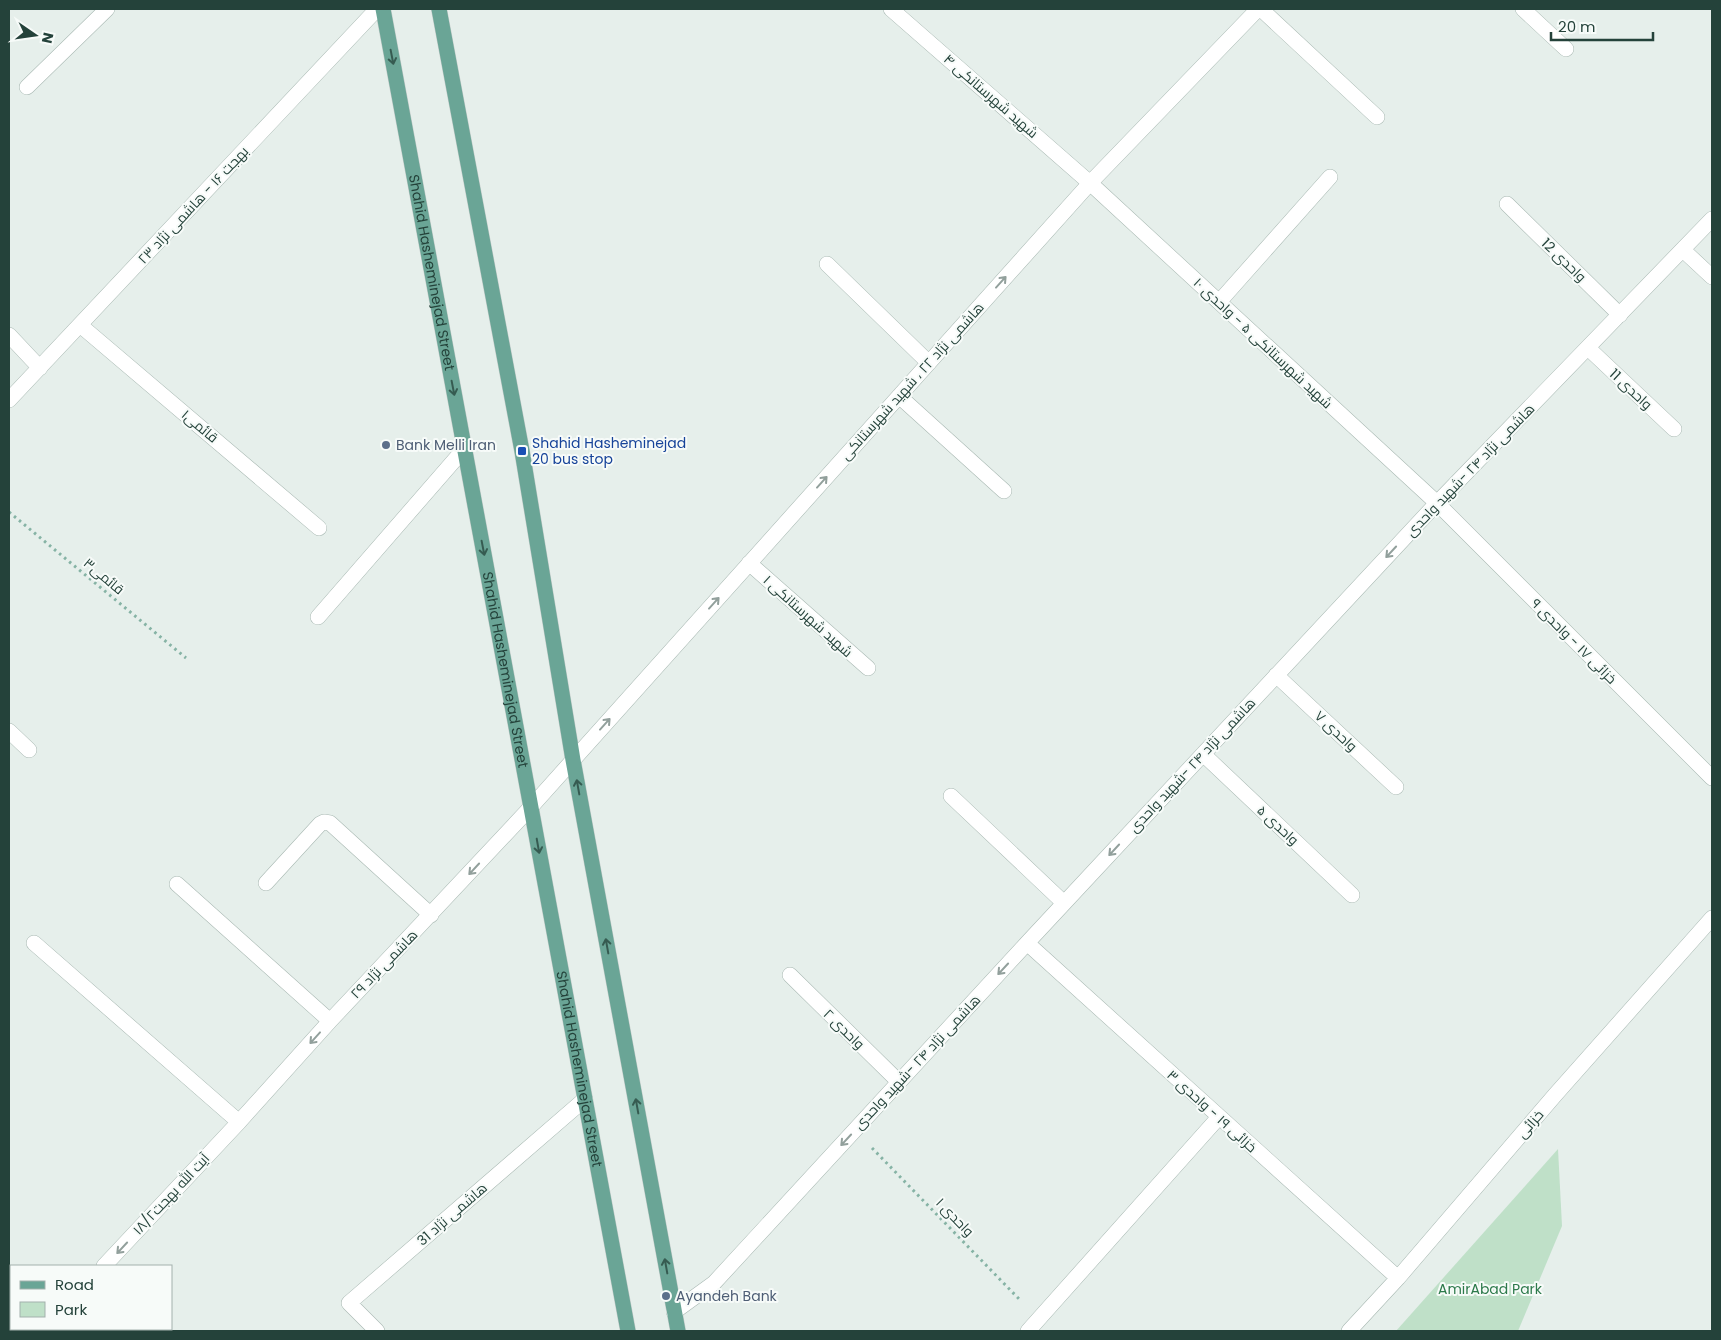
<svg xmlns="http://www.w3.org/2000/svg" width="1721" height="1340" viewBox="0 0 1721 1340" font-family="Poppins,Cairo,sans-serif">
	<rect width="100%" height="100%" fill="#e6efeb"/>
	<path fill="#bfe0c8" d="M 1558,1149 L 1562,1226 L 1518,1331 L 1396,1331 Z"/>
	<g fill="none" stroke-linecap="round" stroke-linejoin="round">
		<defs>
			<path id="minor" d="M 891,9 L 1090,183 L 1437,503 L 1712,778
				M 1261,9 L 1377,117
				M 1523,9 L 1566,49
				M 27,87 L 107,9
				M 1507,204 L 1620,315
				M 1683,250 L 1712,277
				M 827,264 L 929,363
				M 1219,302 L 1330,177
				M 80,325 L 319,528
				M 9,335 L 40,368
				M 1588,348 L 1674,429
				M 899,396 L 1004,491
				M 9,400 L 377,9
				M 749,563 L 868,668
				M 318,617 L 465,448
				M 1276,675 L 1396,787
				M 9,731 L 29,750
				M 1203,754 L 1352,895
				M 951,796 L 1064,903
				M 266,883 L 320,824 L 324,822 L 330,823 L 431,915
				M 177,884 L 330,1021
				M 34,943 L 239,1122
				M 1027,943 L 1398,1278
				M 790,975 L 899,1082
				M 104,1266 L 239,1122 L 330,1021 L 531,807 L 1090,183 L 1258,9
				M 674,1312 L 714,1283 L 1027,943 L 1437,503 L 1712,219
				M 44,1331 L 46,1329
				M 377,1331 L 349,1303 L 585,1099
				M 1028,1331 L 1219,1117
				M 1349,1331 L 1398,1278 L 1555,1095 L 1712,918"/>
			<g id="major">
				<path id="s1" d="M 383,9 L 628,1331"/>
				<path d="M 439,9 L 522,451 L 573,760 L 678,1331"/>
			</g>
		</defs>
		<use href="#minor" stroke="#a8b8b2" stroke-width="16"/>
		<use href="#major" stroke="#c2cac8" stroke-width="16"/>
		<path stroke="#86b3a5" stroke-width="3" stroke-dasharray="2.5 4" stroke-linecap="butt" d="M 9,512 L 186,658
			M 872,1148 L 1021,1301"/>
		<use href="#minor" stroke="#fff" stroke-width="15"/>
		<use href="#major" stroke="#6aa596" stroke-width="15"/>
	</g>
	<defs><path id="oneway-shaft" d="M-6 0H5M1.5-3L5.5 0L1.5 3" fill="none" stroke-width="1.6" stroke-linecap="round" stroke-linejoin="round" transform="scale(1.25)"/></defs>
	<g stroke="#365b51">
		<use href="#oneway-shaft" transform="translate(392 57) rotate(79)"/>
		<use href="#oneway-shaft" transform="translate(453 388) rotate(79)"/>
		<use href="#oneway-shaft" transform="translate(483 548) rotate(79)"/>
		<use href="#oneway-shaft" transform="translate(578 787) rotate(-100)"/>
		<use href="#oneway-shaft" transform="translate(538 846) rotate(80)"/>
		<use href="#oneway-shaft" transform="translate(607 946) rotate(-100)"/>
		<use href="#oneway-shaft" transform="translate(637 1106) rotate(-100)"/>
		<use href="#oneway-shaft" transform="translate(666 1266) rotate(-100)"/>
	</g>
	<g stroke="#92a09c">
		<use href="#oneway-shaft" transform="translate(1001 282) rotate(-48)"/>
		<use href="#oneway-shaft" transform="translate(822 482) rotate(-48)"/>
		<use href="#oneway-shaft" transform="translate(1391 552) rotate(133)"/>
		<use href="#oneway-shaft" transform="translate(714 603) rotate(-48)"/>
		<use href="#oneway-shaft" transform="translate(605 724) rotate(-48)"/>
		<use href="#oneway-shaft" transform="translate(1114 850) rotate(133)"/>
		<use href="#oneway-shaft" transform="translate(474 869) rotate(133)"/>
		<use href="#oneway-shaft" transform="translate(1003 969) rotate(133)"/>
		<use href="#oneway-shaft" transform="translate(315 1038) rotate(132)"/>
		<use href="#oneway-shaft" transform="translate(846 1140) rotate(133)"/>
		<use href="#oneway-shaft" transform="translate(122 1248) rotate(133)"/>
	</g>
	<g fill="#5c6f8a" stroke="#f7fbf9" stroke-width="2">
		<circle cx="386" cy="445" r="5"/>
		<circle cx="666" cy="1296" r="5"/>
	</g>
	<rect fill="#1a4fb4" stroke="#f7fbf9" stroke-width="2" x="517" y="446" width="10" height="10" rx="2.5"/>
	<g text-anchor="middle" stroke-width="4" stroke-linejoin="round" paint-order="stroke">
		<g font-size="14" fill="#24423a" stroke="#f7fbf9">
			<text transform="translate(991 96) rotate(41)" y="5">شهید شهرستانکی ۴</text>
			<text transform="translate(193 205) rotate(-47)" y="5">بهجت ۱۶ - هاشمی نژاد ۲۳</text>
			<text transform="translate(1564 260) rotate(44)" y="5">واحدی 12</text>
			<text dy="5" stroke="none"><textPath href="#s1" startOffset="268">Shahid Hasheminejad Street</textPath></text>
			<text transform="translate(1263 343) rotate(43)" y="5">شهید شهرستانکی ۵ - واحدی ۱۰</text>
			<text transform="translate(912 381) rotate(-48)" y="5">هاشمی نژاد ۲۲ ، شهید شهرستانکی</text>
			<text transform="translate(1631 389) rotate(43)" y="5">واحدی 11</text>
			<text transform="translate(200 426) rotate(40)" y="5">قائمی۱</text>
			<text transform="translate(1470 470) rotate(-46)" y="5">هاشمی نژاد ۲۴ -شهید واحدی</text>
			<text transform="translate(104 576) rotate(40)" y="5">قائمی۳</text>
			<text transform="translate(808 616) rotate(42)" y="5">شهید شهرستانکی ۱</text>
			<text transform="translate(1574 641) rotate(45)" y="5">خزائی ۱۷ - واحدی ۹</text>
			<text dy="5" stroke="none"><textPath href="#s1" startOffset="672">Shahid Hasheminejad Street</textPath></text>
			<text transform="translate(1336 731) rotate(43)" y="5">واحدی ۷</text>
			<text transform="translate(1192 765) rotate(-47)" y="5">هاشمی نژاد ۲۴ -شهید واحدی</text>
			<text transform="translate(1278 825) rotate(43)" y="5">واحدی ۵</text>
			<text transform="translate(384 964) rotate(-46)" y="5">هاشمی نژاد ۲۹</text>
			<text transform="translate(844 1029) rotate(44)" y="5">واحدی ۲</text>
			<text transform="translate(917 1062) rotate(-47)" y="5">هاشمی نژاد ۲۴ -شهید واحدی</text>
			<text dy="5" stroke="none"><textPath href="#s1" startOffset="1078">Shahid Hasheminejad Street</textPath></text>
			<text transform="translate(1212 1111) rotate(42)" y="5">خزائی ۱۹ - واحدی ۳</text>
			<text transform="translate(1530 1124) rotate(-49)" y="5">خزائی</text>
			<text transform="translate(171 1194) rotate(-47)" y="5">آیت الله بهجت۱۸/۲</text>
			<text transform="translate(452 1214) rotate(-41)" y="5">هاشمی نژاد 31</text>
			<text transform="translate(955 1217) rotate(46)" y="5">واحدی ۱</text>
		</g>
		<g font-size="14" fill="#164399" stroke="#f7fbf9" text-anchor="start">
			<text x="532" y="448">Shahid Hasheminejad<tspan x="532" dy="16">20 bus stop</tspan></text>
		</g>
		<g font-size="14" fill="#4e5e75" stroke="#f7fbf9" text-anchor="start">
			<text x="396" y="450">Bank Melli Iran</text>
			<text x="676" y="1301">Ayandeh Bank</text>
		</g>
		<g font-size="14" fill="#2d7a4b" stroke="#f7fbf9">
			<text x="1490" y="1294">AmirAbad Park</text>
		</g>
	</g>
	<rect width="1721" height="1340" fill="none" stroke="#24423a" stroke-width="20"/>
	<rect x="10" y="1265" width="162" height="65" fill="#f7fbf9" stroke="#a3b1ad"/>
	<rect x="20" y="1281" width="25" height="8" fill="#6aa596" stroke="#a3b1ad"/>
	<text x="55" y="1290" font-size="15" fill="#24423a">Road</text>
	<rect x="20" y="1302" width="25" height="15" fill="#bfe0c8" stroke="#a3b1ad"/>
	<text x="55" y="1315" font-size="15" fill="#24423a">Park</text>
	<g transform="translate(35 35) rotate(103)" stroke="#f7fbf9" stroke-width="4" paint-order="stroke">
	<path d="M0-4L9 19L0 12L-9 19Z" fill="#24423a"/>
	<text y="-8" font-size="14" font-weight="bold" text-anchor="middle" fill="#24423a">N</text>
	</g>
	<path d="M1551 32v8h102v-8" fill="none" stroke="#24423a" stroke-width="2.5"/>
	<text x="1558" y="32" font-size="15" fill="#24423a" stroke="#f7fbf9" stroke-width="4" paint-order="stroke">20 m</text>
</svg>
